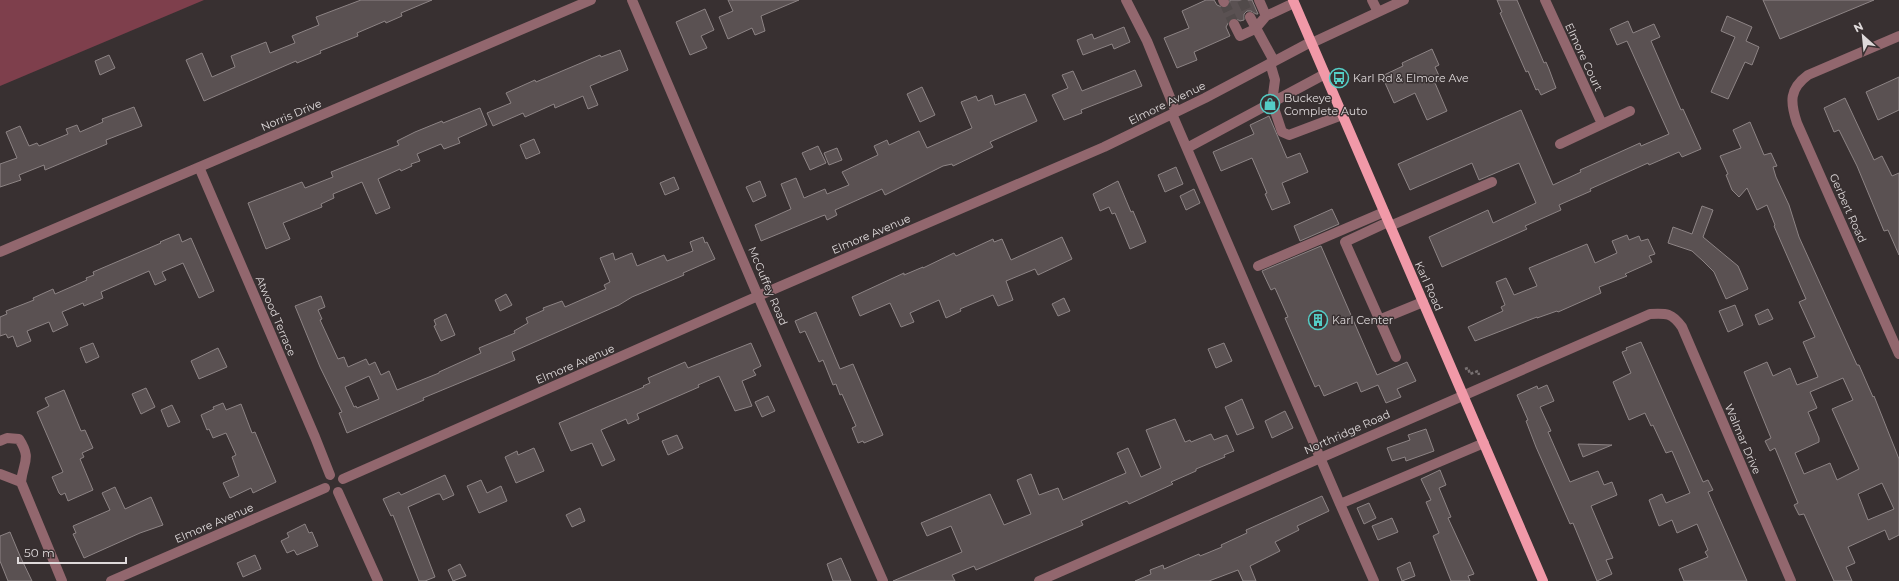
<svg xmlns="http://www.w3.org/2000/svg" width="1899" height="581" viewBox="0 0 1899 581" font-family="Montserrat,sans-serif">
	<rect width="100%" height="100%" fill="#383031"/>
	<path fill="#7e3f4c" d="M 0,0 L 204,0 L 0,86 Z"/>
	<path fill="#5a5152" stroke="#8d8485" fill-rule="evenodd" d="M 361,0 L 432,0 L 401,13 L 402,16 L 386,23 L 385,21 L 357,33 L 358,36 L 320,51 L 321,53 L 297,63 L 296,61 L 204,101 L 186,60 L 202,53 L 212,77 L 235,67 L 231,56 L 266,42 L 270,53 L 295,43 L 292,36 L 319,25 L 316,17 Z
		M 728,0 L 799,0 L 761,16 L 765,31 L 755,35 L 752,28 L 728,39 L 719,17 L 733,11 Z
		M 1206,0 L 1214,0 L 1217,5 L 1224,8 L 1229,6 L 1230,0 L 1252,0 L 1258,14 L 1256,14 L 1251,11 L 1247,11 L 1244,14 L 1244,20 L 1240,21 L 1235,18 L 1231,18 L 1226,27 L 1230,36 L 1194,52 L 1197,60 L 1177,68 L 1164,38 L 1189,28 L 1182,11 Z
		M 1497,0 L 1517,0 L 1544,63 L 1546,62 L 1549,69 L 1556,88 L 1541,95 L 1538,89 L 1536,90 L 1528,71 L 1526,72 L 1500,13 L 1502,12 Z
		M 1763,0 L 1874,0 L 1780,39 Z
		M 705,9 L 714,30 L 701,36 L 707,48 L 690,55 L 676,22 Z
		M 1727,16 L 1752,27 L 1746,41 L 1759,47 L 1752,65 L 1745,62 L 1728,99 L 1711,92 L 1735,37 L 1721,31 Z
		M 1628,21 L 1633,33 L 1654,24 L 1660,37 L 1651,41 L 1681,110 L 1683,109 L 1701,149 L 1682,157 L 1679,152 L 1649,165 L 1648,163 L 1590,189 L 1591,191 L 1559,205 L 1561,210 L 1525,226 L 1527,229 L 1442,267 L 1429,237 L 1488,210 L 1493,223 L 1536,203 L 1519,163 L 1479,180 L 1472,163 L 1410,190 L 1398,164 L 1521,110 L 1553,185 L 1581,172 L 1580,170 L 1589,166 L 1640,143 L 1641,146 L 1669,134 L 1627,41 L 1617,45 L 1610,29 Z
		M 1124,27 L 1130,42 L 1114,49 L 1112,44 L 1083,55 L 1077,40 L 1092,34 L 1094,39 Z
		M 1432,49 L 1439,65 L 1435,67 L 1441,80 L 1435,83 L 1447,111 L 1427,120 L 1415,93 L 1394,103 L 1382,76 L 1403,66 L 1402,63 Z
		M 620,50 L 628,70 L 590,86 L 598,105 L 588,109 L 583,96 L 555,108 L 554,104 L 525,117 L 523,113 L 493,126 L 487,113 L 511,103 L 506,93 L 535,80 L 536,82 L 600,55 L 601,57 Z
		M 109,55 L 115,68 L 100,75 L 95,61 Z
		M 1135,70 L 1142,86 L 1081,110 L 1082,113 L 1064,120 L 1052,95 L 1068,88 L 1062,75 L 1073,71 L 1082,91 Z
		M 1899,77 L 1899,110 L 1878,120 L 1866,92 Z
		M 922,87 L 935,115 L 920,122 L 907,94 Z
		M 1025,94 L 1037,121 L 990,142 L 993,147 L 953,166 L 952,164 L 943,166 L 885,195 L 882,189 L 835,210 L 837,215 L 827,220 L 825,215 L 822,216 L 761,241 L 755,225 L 791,209 L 781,184 L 796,178 L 804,198 L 825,189 L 827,194 L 849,185 L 842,172 L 878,155 L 874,146 L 887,140 L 889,145 L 919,131 L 927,148 L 972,128 L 961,102 L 976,96 L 978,101 L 992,95 L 995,105 Z
		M 1845,98 L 1874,160 L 1882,156 L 1892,176 L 1899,173 L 1899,255 L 1888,230 L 1884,231 L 1857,166 L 1839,130 L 1834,132 L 1824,108 Z
		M 134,107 L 142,126 L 106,140 L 107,144 L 45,170 L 44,165 L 19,175 L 21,180 L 0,187 L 0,164 L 17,158 L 6,132 L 20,126 L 29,146 L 37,143 L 39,146 L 68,134 L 66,129 L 77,125 L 80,132 L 103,122 L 102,119 Z
		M 480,108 L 487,125 L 458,138 L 460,143 L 444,149 L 441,144 L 417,154 L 420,161 L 411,164 L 412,166 L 401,171 L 400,169 L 378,179 L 390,208 L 376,214 L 362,182 L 333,194 L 334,198 L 321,204 L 322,207 L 283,223 L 290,239 L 266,249 L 248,203 L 302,182 L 305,188 L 333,177 L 331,172 L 399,145 L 397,141 L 415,132 L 442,121 L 443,123 Z
		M 1269,116 L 1287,158 L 1300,153 L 1308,172 L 1282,183 L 1290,203 L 1272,210 L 1265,194 L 1267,193 L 1252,158 L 1221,171 L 1213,152 L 1254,134 L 1250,125 Z
		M 1750,122 L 1764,155 L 1771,153 L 1777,166 L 1773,167 L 1776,177 L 1789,205 L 1799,237 L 1857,365 L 1859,365 L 1873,397 L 1874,396 L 1899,459 L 1899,535 L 1889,540 L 1885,530 L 1848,547 L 1855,563 L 1846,567 L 1852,581 L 1834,581 L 1804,514 L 1799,515 L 1794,505 L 1798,503 L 1775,448 L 1770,451 L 1765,441 L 1771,438 L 1744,372 L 1767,362 L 1773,376 L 1790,368 L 1797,385 L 1818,377 L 1803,342 L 1815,337 L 1799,302 L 1806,299 L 1774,226 L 1775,225 L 1767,205 L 1757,210 L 1747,188 L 1739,197 L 1732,190 L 1726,175 L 1728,174 L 1720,156 L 1741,148 L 1733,130 ZM 1843,378 L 1853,400 L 1832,409 L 1859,469 L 1837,480 L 1830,463 L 1804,474 L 1795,453 L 1819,442 L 1819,438 L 1808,412 L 1817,408 L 1810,392 ZM 1882,483 L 1894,509 L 1868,520 L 1858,494 Z
		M 534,139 L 540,153 L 526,159 L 520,145 Z
		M 818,146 L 826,163 L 810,170 L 802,153 Z
		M 837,148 L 842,160 L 829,165 L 824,153 Z
		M 1176,167 L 1183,184 L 1165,192 L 1158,175 Z
		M 674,177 L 679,189 L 665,195 L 660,183 Z
		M 760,181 L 766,196 L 753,202 L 746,187 Z
		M 1118,181 L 1131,212 L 1133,211 L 1146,242 L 1130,249 L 1115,213 L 1112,214 L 1109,207 L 1100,211 L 1093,194 Z
		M 1194,189 L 1200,203 L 1186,210 L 1180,196 Z
		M 1702,206 L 1713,210 L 1703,237 L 1738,266 L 1748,289 L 1726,299 L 1714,272 L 1703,261 L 1692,251 L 1668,243 L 1673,227 L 1692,234 Z
		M 1332,209 L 1339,224 L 1300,241 L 1294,226 Z
		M 179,234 L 182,242 L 191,238 L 214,291 L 199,298 L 183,263 L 162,272 L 166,280 L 155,285 L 149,271 L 101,292 L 103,298 L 84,306 L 83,303 L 62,312 L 68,325 L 53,332 L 49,322 L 27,331 L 31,341 L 17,347 L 13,336 L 8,338 L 6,334 L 0,336 L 0,317 L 7,314 L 6,311 L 34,300 L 33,298 L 53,289 L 55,294 L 87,280 L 86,278 L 94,275 L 93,272 L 161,243 L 160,242 Z
		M 1627,235 L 1629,240 L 1639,236 L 1641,241 L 1648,239 L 1655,254 L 1649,256 L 1652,262 L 1625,274 L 1627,276 L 1599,287 L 1601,293 L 1558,312 L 1557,311 L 1537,318 L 1537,317 L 1475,341 L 1468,327 L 1503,311 L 1501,307 L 1505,305 L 1496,282 L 1506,278 L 1514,295 L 1537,286 L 1529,268 L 1587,244 L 1595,263 L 1617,253 L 1612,241 Z
		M 703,237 L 705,243 L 707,242 L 715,259 L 683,273 L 684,275 L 632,297 L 619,305 L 512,352 L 515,360 L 423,398 L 424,400 L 347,433 L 339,413 L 342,412 L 320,367 L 295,306 L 321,296 L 325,307 L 318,310 L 322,319 L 320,320 L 338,359 L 344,357 L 348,367 L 366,359 L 369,365 L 375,362 L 381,375 L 389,371 L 397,390 L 439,373 L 439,372 L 481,353 L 479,348 L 515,333 L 514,331 L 528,323 L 526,318 L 544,310 L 543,308 L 562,301 L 565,307 L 606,289 L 604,285 L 610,282 L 600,258 L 613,253 L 615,260 L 632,253 L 637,266 L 664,255 L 667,261 L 693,251 L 690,242 ZM 369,376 L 379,399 L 357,408 L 356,406 L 354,407 L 345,387 Z
		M 1062,237 L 1072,259 L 1038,275 L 1035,269 L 1006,281 L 1013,300 L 998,306 L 993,295 L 960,309 L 961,311 L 946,318 L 939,300 L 910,313 L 914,322 L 901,327 L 890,303 L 860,316 L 852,297 L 904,273 L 904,275 L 923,267 L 923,268 L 954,253 L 956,256 L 993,239 L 994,242 L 1002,239 L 1011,260 Z
		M 1321,246 L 1377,375 L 1407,362 L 1416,381 L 1397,389 L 1401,397 L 1386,403 L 1378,385 L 1361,392 L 1357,382 L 1324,396 L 1319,385 L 1315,387 L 1285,318 L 1288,317 L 1275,288 L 1271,290 L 1262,271 Z
		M 506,294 L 512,305 L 500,311 L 495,300 Z
		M 1064,298 L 1070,311 L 1058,316 L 1052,304 Z
		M 1735,305 L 1743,325 L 1728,332 L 1719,311 Z
		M 1768,309 L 1773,319 L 1759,325 L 1755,315 Z
		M 816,312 L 840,369 L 853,364 L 883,435 L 864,443 L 863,441 L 858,443 L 852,428 L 856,426 L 842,394 L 840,395 L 836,384 L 833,385 L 823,360 L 819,362 L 805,331 L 800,333 L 795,321 Z
		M 446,314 L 455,335 L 441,341 L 434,326 L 436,325 L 434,320 Z
		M 1641,342 L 1703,482 L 1708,480 L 1713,490 L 1708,492 L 1747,581 L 1684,581 L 1679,569 L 1708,557 L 1705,552 L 1708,550 L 1697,524 L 1677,533 L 1672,520 L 1659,526 L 1649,500 L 1662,494 L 1666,503 L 1690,493 L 1672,451 L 1666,453 L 1653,425 L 1651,426 L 1645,413 L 1629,420 L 1613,382 L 1631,373 L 1622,352 L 1627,350 L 1626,348 Z
		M 93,343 L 99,357 L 86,363 L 80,348 Z
		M 751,343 L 761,366 L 753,370 L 756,375 L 742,381 L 752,406 L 735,411 L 719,376 L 698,385 L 699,387 L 637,414 L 639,419 L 628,424 L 626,419 L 601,430 L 615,460 L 602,466 L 592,443 L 571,451 L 559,423 L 644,387 L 643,386 L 650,383 L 648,378 L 685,362 L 688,368 Z
		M 1224,343 L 1232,361 L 1216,368 L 1208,349 Z
		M 218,348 L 227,367 L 199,379 L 191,361 Z
		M 1547,385 L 1554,401 L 1540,407 L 1551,431 L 1548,432 L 1570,482 L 1598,471 L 1604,485 L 1612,482 L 1617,495 L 1591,506 L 1613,558 L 1606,560 L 1612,574 L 1597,581 L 1573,523 L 1570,524 L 1536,447 L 1526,421 L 1528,420 L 1517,395 L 1537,386 L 1538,389 Z
		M 146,388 L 155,407 L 141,414 L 132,394 Z
		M 64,390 L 81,431 L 85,430 L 93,448 L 82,453 L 84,457 L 80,459 L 93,490 L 68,501 L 65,493 L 61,495 L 59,493 L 52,477 L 63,472 L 37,412 L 49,406 L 45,398 Z
		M 768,396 L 775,411 L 762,417 L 755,402 Z
		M 1242,399 L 1254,428 L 1237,435 L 1225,407 Z
		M 223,403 L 226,410 L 241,404 L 252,433 L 255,432 L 276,482 L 253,493 L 251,488 L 230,498 L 223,483 L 239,476 L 232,457 L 236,455 L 226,433 L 213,438 L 209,429 L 207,430 L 201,415 L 214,409 L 213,407 Z
		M 172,405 L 180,422 L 168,427 L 161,410 Z
		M 1285,411 L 1293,428 L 1272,438 L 1265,421 Z
		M 1175,419 L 1185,442 L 1190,440 L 1191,442 L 1211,434 L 1214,440 L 1227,435 L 1234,451 L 1224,455 L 1225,457 L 1196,469 L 1196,471 L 1171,482 L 1173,484 L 1129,504 L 1127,501 L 1081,521 L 1083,525 L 976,570 L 974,566 L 952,575 L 955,581 L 893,581 L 962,552 L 951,526 L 927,536 L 921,523 L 990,494 L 1004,525 L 1031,514 L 1017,480 L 1031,474 L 1039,495 L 1058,488 L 1063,500 L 1126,473 L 1117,453 L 1128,448 L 1141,477 L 1161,468 L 1146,430 Z
		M 1426,429 L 1434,451 L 1406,461 L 1405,457 L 1392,461 L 1387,448 L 1410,440 L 1408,435 Z
		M 677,435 L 683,448 L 668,455 L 662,441 Z
		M 1578,444 L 1612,445 L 1583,457 Z
		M 534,448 L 544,471 L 516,483 L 505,457 L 517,451 L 518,455 Z
		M 1440,470 L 1446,485 L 1439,488 L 1451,517 L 1448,518 L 1474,574 L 1468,576 L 1470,581 L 1451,581 L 1433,536 L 1439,533 L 1426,502 L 1431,500 L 1421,479 Z
		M 445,475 L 454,495 L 443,500 L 440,494 L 437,494 L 408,507 L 435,577 L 425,581 L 419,581 L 393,515 L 391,516 L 383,499 L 399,492 L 401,495 Z
		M 481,480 L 487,493 L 501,486 L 507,501 L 479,513 L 467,486 Z
		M 115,487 L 125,509 L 151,497 L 163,525 L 140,533 L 84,558 L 73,534 L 76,533 L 73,526 L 110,510 L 102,493 Z
		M 1322,496 L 1329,511 L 1297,526 L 1299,530 L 1275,542 L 1280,551 L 1250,566 L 1256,581 L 1243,581 L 1238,570 L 1209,581 L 1135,581 L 1151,574 L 1150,570 L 1163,565 L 1164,569 L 1199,554 L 1200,556 L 1222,547 L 1221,545 L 1247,533 L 1246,530 Z
		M 1369,503 L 1376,518 L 1364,524 L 1357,508 Z
		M 580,508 L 585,521 L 572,527 L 566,515 Z
		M 1392,518 L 1398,532 L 1378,540 L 1372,526 Z
		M 305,524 L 309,533 L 312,532 L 318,546 L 297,555 L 294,550 L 287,553 L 281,541 L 289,537 L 287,533 Z
		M 10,532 L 20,556 L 32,581 L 8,581 L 0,561 L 0,536 Z
		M 255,555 L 261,569 L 243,577 L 237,563 Z
		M 841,558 L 851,581 L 833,581 L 827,564 Z
		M 1410,562 L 1415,576 L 1402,581 L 1397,568 Z
		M 460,564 L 466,576 L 453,581 L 448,570 Z"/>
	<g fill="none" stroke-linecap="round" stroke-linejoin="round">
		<path stroke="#514a4a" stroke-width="10" stroke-dasharray="10 5" stroke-linecap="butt" d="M 1242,0 L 1250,17
			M 1224,2 L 1234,24"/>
		<path stroke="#787172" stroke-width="2.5" stroke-dasharray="3 2" stroke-linecap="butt" d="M 1465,369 L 1468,368 L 1470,374 L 1478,371 L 1479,375"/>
		<path stroke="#92676e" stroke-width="10" d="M 632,0 L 758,296 L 883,581
			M 1126,0 L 1147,41 L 1176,112
			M 1223,0 L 1224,2
			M 1372,0 L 1378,12
			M 1545,0 L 1602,124
			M 1266,16 L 1294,3
			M 1250,17 L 1274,61
			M 1234,24 L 1240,36 L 1255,29 L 1266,16 L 1259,0
			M 1899,36 L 1808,75 C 1789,89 1790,102 1797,123 L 1899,354
			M 1270,63 L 1275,80 L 1272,102 L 1282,132 L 1289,135 L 1342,115
			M 1172,114 L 1340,504 L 1484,443
			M 1560,144 L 1630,111
			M 1187,148 L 1325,74
			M 199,167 L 315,437 L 330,475
			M 1388,222 L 1345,242 L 1396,357
			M 1390,226 L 1492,182
			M 0,252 L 591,0
			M 1258,266 L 1384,212
			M 1379,320 L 1423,302
			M 0,441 L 7,438 L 19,439 C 32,459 23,462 21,482 L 62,581
			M 0,474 L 21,482
			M 343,479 L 758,296 L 1104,147 L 1205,98 L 1307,44 L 1316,41 L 1404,0
			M 338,492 L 378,581
			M 1340,504 L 1374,581
			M 111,581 L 325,488
			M 1039,581 L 1650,314 C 1667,313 1672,313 1682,327 L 1791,581"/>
		<path stroke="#f199a8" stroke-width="10" d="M 1293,0 L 1543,581"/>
	</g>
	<defs>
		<symbol id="bus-ring" viewBox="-11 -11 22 22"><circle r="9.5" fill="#383031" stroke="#54cdc6" stroke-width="1.5"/><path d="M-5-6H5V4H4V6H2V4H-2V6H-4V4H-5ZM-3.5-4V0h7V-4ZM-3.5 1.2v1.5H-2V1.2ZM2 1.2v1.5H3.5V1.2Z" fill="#54cdc6"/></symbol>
		<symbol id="shop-ring" viewBox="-11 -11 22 22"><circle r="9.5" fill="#383031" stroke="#54cdc6" stroke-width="1.5"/><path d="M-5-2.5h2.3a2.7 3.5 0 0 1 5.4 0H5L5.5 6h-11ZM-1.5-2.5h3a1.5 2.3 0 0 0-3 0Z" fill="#54cdc6"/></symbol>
		<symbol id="building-ring" viewBox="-11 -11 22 22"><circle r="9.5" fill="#383031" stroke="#54cdc6" stroke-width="1.5"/><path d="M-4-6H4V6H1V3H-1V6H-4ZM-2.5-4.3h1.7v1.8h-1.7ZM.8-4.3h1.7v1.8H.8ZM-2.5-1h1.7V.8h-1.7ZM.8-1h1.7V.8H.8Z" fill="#54cdc6"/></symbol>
	</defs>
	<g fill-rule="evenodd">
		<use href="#bus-ring" x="1328" y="67" width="22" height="22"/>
		<use href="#shop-ring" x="1259" y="93" width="22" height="22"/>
		<use href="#building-ring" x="1307" y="309" width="22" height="22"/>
	</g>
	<g text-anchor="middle" stroke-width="3" stroke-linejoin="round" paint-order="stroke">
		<g font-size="11" fill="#dfdadb" stroke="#383031">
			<text transform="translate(1584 57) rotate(65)" y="4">Elmore Court</text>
			<text transform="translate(1167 103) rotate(-26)" y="4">Elmore Avenue</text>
			<text transform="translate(291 115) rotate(-23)" y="4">Norris Drive</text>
			<text transform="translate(1848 208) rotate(66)" y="4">Gerbert Road</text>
			<text transform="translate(871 234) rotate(-23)" y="4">Elmore Avenue</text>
			<text transform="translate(768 286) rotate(67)" y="4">McGuffey Road</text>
			<text transform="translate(1429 286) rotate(66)" y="4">Karl Road</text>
			<text transform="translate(276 316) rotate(67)" y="4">Atwood Terrace</text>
			<text transform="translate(575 364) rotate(-23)" y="4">Elmore Avenue</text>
			<text transform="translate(1347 432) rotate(-24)" y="4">Northridge Road</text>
			<text transform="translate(1743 439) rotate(67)" y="4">Walmar Drive</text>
			<text transform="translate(214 523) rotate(-23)" y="4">Elmore Avenue</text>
		</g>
		<g font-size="11" fill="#dfdadb" stroke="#383031" text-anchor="start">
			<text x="1353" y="82">Karl Rd &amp; Elmore Ave</text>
			<text x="1284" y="102">Buckeye<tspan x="1284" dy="13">Complete Auto</tspan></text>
			<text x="1332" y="324">Karl Center</text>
		</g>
	</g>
	<g transform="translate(1863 36) rotate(333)" stroke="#383031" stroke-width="3" paint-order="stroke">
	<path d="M0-3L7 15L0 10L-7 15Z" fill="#dfdadb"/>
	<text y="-6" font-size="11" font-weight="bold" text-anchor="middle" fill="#dfdadb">N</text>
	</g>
	<path d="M18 557v6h108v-6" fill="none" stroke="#dfdadb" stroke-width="2"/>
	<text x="24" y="557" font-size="12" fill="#dfdadb" stroke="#383031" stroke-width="3" paint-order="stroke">50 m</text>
</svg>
